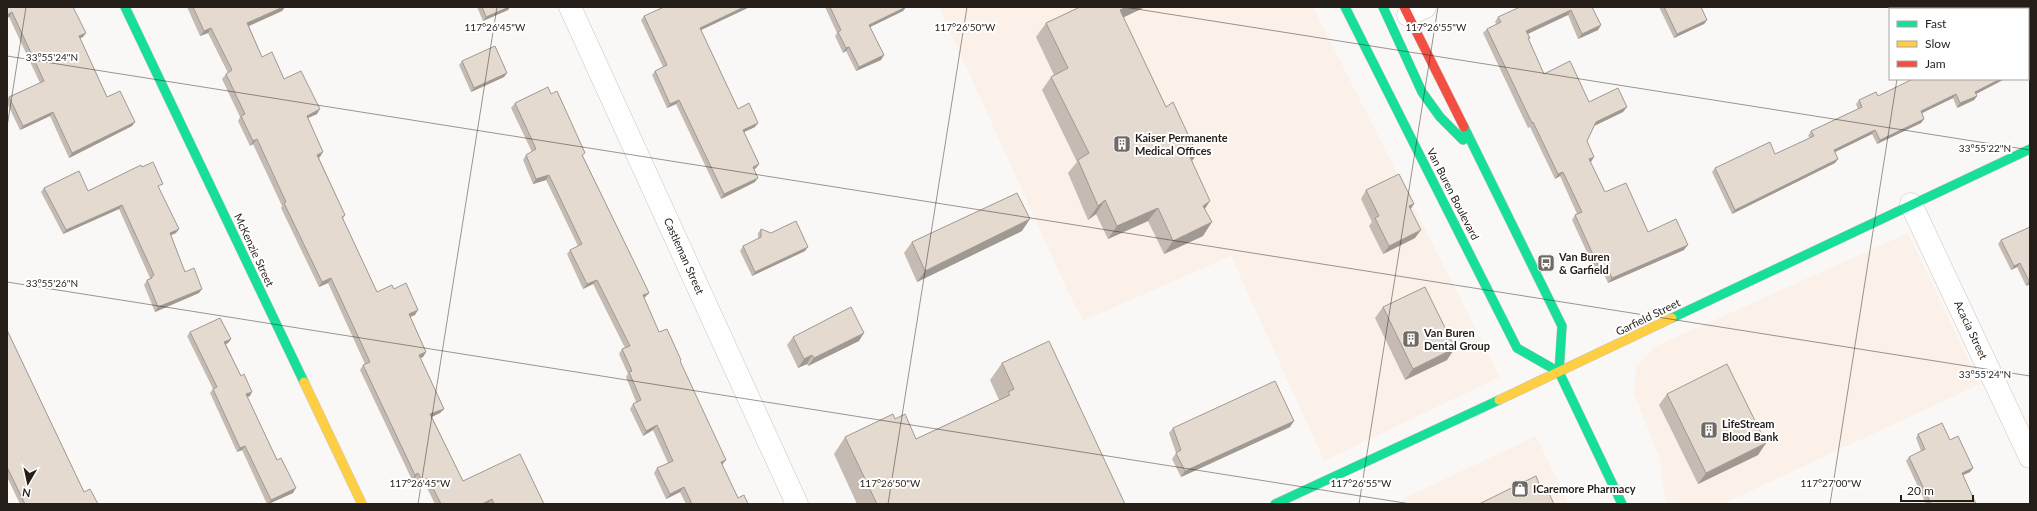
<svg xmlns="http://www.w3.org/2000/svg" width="2037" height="511" viewBox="0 0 2037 511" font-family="Lato,sans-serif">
	<rect width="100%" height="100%" fill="#faf8f6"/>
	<path fill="#fbf1e8" d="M 939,7 L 1313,7 L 1500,377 L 1324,461 L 1231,256 L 1083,321 L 1068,292 Z
		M 1908,233 L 1980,384 L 1723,504 L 1666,504 L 1660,460 L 1634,393 L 1636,367 L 1654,347 Z
		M 1536,436 L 1569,504 L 1405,504 L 1402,499 Z"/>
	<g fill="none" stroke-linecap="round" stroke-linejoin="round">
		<defs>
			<path id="street" d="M 570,7 L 797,504
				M 1408,15 L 1425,7
				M 1911,204 L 2030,457"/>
			<path id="fast" d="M 125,7 L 304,382
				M 1345,7 L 1517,348 L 1559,372
				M 1383,7 L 1422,92 L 1440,117 L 1463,140
				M 1464,127 L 1562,326 L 1559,372 L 1622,504
				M 1672,318 L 2030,149
				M 1275,504 L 1499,400"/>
			<path id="slow" d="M 304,382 L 362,504
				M 1499,400 L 1672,318"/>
			<path id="jam" d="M 1404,7 L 1464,127"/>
		</defs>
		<use href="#street" stroke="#cac5c1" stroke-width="23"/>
		<use href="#fast" stroke="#cac5c1" stroke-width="10"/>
		<use href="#slow" stroke="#cac5c1" stroke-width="10"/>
		<use href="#jam" stroke="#cac5c1" stroke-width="10"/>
		<use href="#street" stroke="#fefefe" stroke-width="22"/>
		<use href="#fast" stroke="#16e098" stroke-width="9"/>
		<use href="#slow" stroke="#ffcf43" stroke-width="9"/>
		<use href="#jam" stroke="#f24e42" stroke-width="9"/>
	</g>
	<path fill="#c5bbb3" d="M 7,7 L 83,37 L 80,38 L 107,97 L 135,122 L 132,126 L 69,158 L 50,116 L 20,130 L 7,103 L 7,100 L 9,97 L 40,83 L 9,17 Z
		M 187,7 L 285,7 L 282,11 L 249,26 L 262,57 L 284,79 L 317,114 L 308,118 L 320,157 L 319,158 L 345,215 L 343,219 L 377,292 L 394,289 L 415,315 L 410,316 L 426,352 L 423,357 L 420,358 L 444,409 L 440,413 L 432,417 L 463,481 L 544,504 L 435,504 L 424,482 L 418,485 L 415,478 L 412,480 L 360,370 L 363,365 L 365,364 L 328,283 L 319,287 L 281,208 L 282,206 L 253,144 L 250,146 L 238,121 L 240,117 L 222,79 L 226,74 L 228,73 L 208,33 L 200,36 Z
		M 477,7 L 510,7 L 508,10 L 483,21 Z
		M 825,7 L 906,7 L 903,11 L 870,27 L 884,55 L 881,60 L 856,71 L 846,51 L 843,53 L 835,36 L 837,33 Z
		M 1080,7 L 1145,7 L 1123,17 L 1192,161 L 1205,209 L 1203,236 L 1164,254 L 1148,221 L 1108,239 L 1096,214 L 1088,220 L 1068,173 L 1077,162 L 1042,90 L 1051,77 L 1054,75 L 1036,37 L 1046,23 Z
		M 1592,7 L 1601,25 L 1598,30 L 1578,39 L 1568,15 L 1528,34 L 1530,38 L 1528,39 L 1544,74 L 1589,102 L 1627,107 L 1623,112 L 1594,126 L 1587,141 L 1591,162 L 1590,162 L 1605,192 L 1648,232 L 1684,250 L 1608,283 L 1604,274 L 1598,276 L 1572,220 L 1575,215 L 1577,214 L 1560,176 L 1555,179 L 1530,127 L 1528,128 L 1483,33 L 1487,29 L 1496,24 L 1495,22 L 1498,17 Z
		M 1659,7 L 1701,7 L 1707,20 L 1704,24 L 1674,38 Z
		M 644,16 L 701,30 L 738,109 L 755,127 L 744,132 L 759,164 L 756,168 L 754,169 L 755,182 L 721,199 L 676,104 L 667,108 L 652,75 L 655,71 L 663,67 L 641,20 Z
		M 462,61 L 507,73 L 504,77 L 471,92 L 459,65 Z
		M 1999,82 L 1976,94 L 1977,96 L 1974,100 L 1957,108 L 1953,98 L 1922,113 L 1924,119 L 1921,123 L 1877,144 L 1872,134 L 1835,152 L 1838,159 L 1835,163 L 1732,214 L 1712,172 L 1715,168 L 1775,154 L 1810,138 L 1808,136 L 1811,131 L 1858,109 L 1856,104 L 1859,100 L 1878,96 Z
		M 515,103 L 583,156 L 649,293 L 644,298 L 659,332 L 680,362 L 722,465 L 738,498 L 748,504 L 686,504 L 680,492 L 666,499 L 654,473 L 657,468 L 668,463 L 653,430 L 643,436 L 630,409 L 633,404 L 636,402 L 626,377 L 628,374 L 619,354 L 622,349 L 625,348 L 593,284 L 583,289 L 567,254 L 570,250 L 578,246 L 546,180 L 533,184 L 523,160 L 526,155 L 532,152 L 511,108 Z
		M 44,188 L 88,191 L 159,188 L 176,233 L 171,235 L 185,272 L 199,293 L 155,312 L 144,285 L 147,280 L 149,279 L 150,278 L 119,209 L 63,234 L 41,192 Z
		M 1366,190 L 1414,204 L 1411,209 L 1415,238 L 1383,254 L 1369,226 L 1372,222 L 1361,199 Z
		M 2030,227 L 2030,284 L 2026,286 L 2017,267 L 2011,270 L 1998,244 L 2001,240 Z
		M 761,229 L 805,251 L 752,276 L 740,251 L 743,246 L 758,239 L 758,233 Z
		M 1022,231 L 917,282 L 904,253 L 912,242 Z
		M 1383,307 L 1447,360 L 1405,380 L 1375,318 Z
		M 7,330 L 84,492 L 98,504 L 20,504 L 7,477 Z
		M 190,332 L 231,339 L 228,343 L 226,344 L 250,396 L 247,397 L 293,493 L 269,504 L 267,504 L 242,450 L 237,452 L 210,393 L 213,389 L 187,336 Z
		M 793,337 L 859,341 L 808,366 L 807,364 L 798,368 L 787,345 Z
		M 1002,363 L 1125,504 L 857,504 L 834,454 L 845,437 L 895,419 L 916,439 L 999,400 L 990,380 Z
		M 1667,394 L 1766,443 L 1758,455 L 1698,484 L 1659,405 Z
		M 1290,427 L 1181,477 L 1172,459 L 1176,453 L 1169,433 L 1173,428 Z
		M 1918,434 L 1950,440 L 1973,468 L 1970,472 L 1963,475 L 1976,504 L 1926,504 L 1906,461 L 1909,457 L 1921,451 L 1916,438 Z"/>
	<path fill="#a09992" d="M 283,7 L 285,7 L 282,11 L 244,28 L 247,23 Z
		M 509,7 L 510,7 L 508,10 L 483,21 L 486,17 Z
		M 744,7 L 750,7 L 697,32 L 700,28 Z
		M 906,7 L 903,11 L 866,29 L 869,25 Z
		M 1126,7 L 1145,7 L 1110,24 L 1120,10 Z
		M 1571,10 L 1568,15 L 1523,36 L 1526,31 Z
		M 12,12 L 9,17 L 7,18 L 7,15 Z
		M 1707,20 L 1704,24 L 1674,38 L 1677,34 Z
		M 1601,25 L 1598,30 L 1578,39 L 1582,34 Z
		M 211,28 L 208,33 L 200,36 L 204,31 Z
		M 86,33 L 83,37 L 76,40 L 79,36 Z
		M 849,47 L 846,51 L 843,53 L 846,48 Z
		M 884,55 L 881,60 L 856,71 L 859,67 Z
		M 2028,65 L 2030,65 L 2030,67 L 2028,68 Z
		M 507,73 L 504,77 L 471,92 L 474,88 Z
		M 2000,79 L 2005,79 L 1972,96 L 1975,92 Z
		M 1956,94 L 1953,98 L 1918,115 L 1921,111 Z
		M 1977,96 L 1974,100 L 1957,108 L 1960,103 Z
		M 679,100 L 676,104 L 667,108 L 670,104 Z
		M 1627,107 L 1623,112 L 1592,127 L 1596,122 Z
		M 320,109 L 317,114 L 303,120 L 307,116 Z
		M 53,112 L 50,116 L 20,130 L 23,126 Z
		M 1924,119 L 1921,123 L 1877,144 L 1880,140 Z
		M 135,122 L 132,126 L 69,158 L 72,153 Z
		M 758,123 L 755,127 L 740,134 L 743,130 Z
		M 1875,130 L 1872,134 L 1831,154 L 1834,150 Z
		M 257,139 L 253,144 L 250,146 L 253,141 Z
		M 323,152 L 320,157 L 314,159 L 317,155 Z
		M 1197,154 L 1187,168 L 1190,157 Z
		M 1594,157 L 1591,162 L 1585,164 L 1589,159 Z
		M 1838,159 L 1835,163 L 1732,214 L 1735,210 Z
		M 759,164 L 756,168 L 750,172 L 753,167 Z
		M 1563,172 L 1560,176 L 1555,179 L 1558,174 Z
		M 549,175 L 546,180 L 533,184 L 536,179 Z
		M 758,178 L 755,182 L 721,199 L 724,194 Z
		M 1105,200 L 1096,214 L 1088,220 L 1098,206 Z
		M 1210,201 L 1201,215 L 1203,206 Z
		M 1414,204 L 1408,212 L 1409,206 Z
		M 122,205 L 119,209 L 63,234 L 66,230 Z
		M 1158,208 L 1148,221 L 1108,239 L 1117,226 Z
		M 1030,219 L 1022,231 L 917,282 L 925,271 Z
		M 1212,222 L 1203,236 L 1164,254 L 1173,241 Z
		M 179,229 L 176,233 L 167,237 L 170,233 Z
		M 1421,230 L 1415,238 L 1383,254 L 1389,246 Z
		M 1688,245 L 1684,250 L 1608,283 L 1612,278 Z
		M 808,247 L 805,251 L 752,276 L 755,272 Z
		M 2020,263 L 2017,267 L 2011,270 L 2014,266 Z
		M 1608,269 L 1604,274 L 1598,276 L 1601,272 Z
		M 331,278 L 328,283 L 319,287 L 322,282 Z
		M 597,280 L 593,284 L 583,289 L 587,284 Z
		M 2029,281 L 2030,281 L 2030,284 L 2026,286 Z
		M 202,289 L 199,293 L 155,312 L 158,307 Z
		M 649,293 L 645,297 L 639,300 L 643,295 Z
		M 418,310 L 415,315 L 406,319 L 409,314 Z
		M 864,333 L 859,341 L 808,366 L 814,358 Z
		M 231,339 L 228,343 L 221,346 L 224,342 Z
		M 1455,348 L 1447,360 L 1405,380 L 1413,369 Z
		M 426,352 L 423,357 L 416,360 L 419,355 Z
		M 812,355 L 807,364 L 798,368 L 804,359 Z
		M 252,392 L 250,396 L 243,399 L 246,394 Z
		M 444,409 L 440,413 L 427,419 L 430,414 Z
		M 1294,421 L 1290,427 L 1181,477 L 1185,471 Z
		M 657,425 L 653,430 L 643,436 L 646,431 Z
		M 1766,443 L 1758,455 L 1698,484 L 1706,473 Z
		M 245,446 L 242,450 L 237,452 L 240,448 Z
		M 726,460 L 722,465 L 718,467 L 721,462 Z
		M 1973,468 L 1970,472 L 1959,477 L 1962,473 Z
		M 418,473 L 415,478 L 412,480 L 415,475 Z
		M 428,478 L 424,482 L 418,485 L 422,480 Z
		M 684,487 L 680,492 L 666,499 L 670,494 Z
		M 296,488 L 293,493 L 268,504 L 271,500 Z
		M 492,499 L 487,504 L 482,504 Z"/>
	<path fill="#e5dad0" stroke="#a09992" d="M 7,7 L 73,7 L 86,33 L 79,36 L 107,97 L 120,91 L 135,122 L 72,153 L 53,112 L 23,126 L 9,97 L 44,81 L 12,12 L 7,15 Z
		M 193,7 L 283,7 L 247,23 L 262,57 L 272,52 L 284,79 L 301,71 L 320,109 L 307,116 L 323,152 L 317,155 L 345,215 L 342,217 L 377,292 L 392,285 L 394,289 L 406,283 L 418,310 L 409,314 L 426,352 L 419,355 L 444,409 L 430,414 L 463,481 L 520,454 L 544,504 L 494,504 L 492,499 L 482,504 L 441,504 L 428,478 L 422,480 L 418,473 L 415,475 L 363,365 L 370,362 L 331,278 L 322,282 L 284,203 L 286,202 L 257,139 L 253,141 L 241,116 L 245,114 L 226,74 L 232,70 L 211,28 L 204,31 Z
		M 482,7 L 509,7 L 486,17 Z
		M 664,7 L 744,7 L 700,28 L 738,109 L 749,103 L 758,123 L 743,130 L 759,164 L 753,167 L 758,178 L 724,194 L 679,100 L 670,104 L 655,71 L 667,65 L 644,16 Z
		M 830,7 L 906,7 L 869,25 L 884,55 L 859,67 L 849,47 L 846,48 L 838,32 L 841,30 Z
		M 1080,7 L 1126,7 L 1120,10 L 1166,107 L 1173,102 L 1197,154 L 1190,157 L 1210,201 L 1203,206 L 1212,222 L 1173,241 L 1158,208 L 1117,226 L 1105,200 L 1098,206 L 1078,160 L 1089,153 L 1051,77 L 1068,68 L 1046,23 Z
		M 1520,7 L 1592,7 L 1601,25 L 1582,34 L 1571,10 L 1526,31 L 1530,38 L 1528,38 L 1544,74 L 1570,61 L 1589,102 L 1618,88 L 1627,107 L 1596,122 L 1587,141 L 1594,157 L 1589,159 L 1605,192 L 1626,183 L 1648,232 L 1676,219 L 1688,245 L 1612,278 L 1608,269 L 1601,272 L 1575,215 L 1582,212 L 1563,172 L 1558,174 L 1533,122 L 1532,123 L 1487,29 L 1501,22 L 1498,17 Z
		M 1664,7 L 1701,7 L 1707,20 L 1677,34 Z
		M 2030,20 L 2030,65 L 2028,65 L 2028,21 Z
		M 495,46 L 507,73 L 474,88 L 462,61 Z
		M 1913,79 L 2000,79 L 1975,92 L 1977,96 L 1960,103 L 1956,94 L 1921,111 L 1924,119 L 1880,140 L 1875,130 L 1834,150 L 1838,159 L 1735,210 L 1715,168 L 1770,142 L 1775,154 L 1814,136 L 1811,131 L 1862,107 L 1859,100 L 1876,92 L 1878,96 Z
		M 548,87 L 551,94 L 557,91 L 585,153 L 582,155 L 640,274 L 649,293 L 643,295 L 659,332 L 667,329 L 681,360 L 680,361 L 726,460 L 721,462 L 738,498 L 744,495 L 748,504 L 692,504 L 684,487 L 670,494 L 657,468 L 673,461 L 657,425 L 646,431 L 633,404 L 641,400 L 629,372 L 632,371 L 622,349 L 630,346 L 597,280 L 587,284 L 570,250 L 582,244 L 549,175 L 536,179 L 526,155 L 536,149 L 515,103 Z
		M 153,162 L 163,184 L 158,186 L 179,229 L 170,233 L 185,272 L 194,268 L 202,289 L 158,307 L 147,280 L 152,278 L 152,276 L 154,275 L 122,205 L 66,230 L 44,188 L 79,171 L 88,191 L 141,165 L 142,167 Z
		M 1399,174 L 1414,204 L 1409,206 L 1421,230 L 1389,246 L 1375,218 L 1379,216 L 1366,190 Z
		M 1017,193 L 1030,219 L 925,271 L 912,242 Z
		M 796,221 L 808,247 L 755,272 L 743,246 L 761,237 L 761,229 L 771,233 Z
		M 2030,227 L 2030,281 L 2029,281 L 2020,263 L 2014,266 L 2001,240 Z
		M 1425,287 L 1455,348 L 1413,369 L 1383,307 Z
		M 851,307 L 864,333 L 814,358 L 812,355 L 804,359 L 793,337 Z
		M 220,318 L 231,339 L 224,342 L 241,376 L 244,374 L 252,392 L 246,394 L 277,460 L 281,458 L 296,488 L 271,500 L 245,446 L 240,448 L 213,389 L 217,387 L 190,332 Z
		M 7,330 L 84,492 L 90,489 L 98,504 L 25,504 L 7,467 Z
		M 1049,341 L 1125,504 L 877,504 L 845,437 L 893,414 L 895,419 L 905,414 L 916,439 L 1010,395 L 1008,392 L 1014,389 L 1002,363 Z
		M 1727,364 L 1766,443 L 1706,473 L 1667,394 Z
		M 1275,381 L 1294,421 L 1185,471 L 1176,453 L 1181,450 L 1173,428 Z
		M 1942,423 L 1950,440 L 1958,436 L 1973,468 L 1962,473 L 1976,504 L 1931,504 L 1909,457 L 1925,449 L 1918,434 Z
		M 1536,476 L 1541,489 L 1546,487 L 1554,504 L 1479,504 Z"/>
	<path fill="none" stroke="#251d17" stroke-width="1" stroke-opacity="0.45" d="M 1124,7 L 2030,150M 1908,9 L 1908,7M 7,56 L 2030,376M 7,127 L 26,7M 7,282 L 1411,504M 418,504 L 497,7M 888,504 L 967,7M 1359,504 L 1438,7M 1830,504 L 1897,79"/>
	<defs>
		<symbol id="building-square" viewBox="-11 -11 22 22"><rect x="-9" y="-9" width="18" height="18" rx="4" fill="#706a65" stroke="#fff"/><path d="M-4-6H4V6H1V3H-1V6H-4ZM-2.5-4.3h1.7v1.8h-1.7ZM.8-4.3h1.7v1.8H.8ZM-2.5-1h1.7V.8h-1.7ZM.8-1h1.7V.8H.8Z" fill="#fff"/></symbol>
		<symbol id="bus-square" viewBox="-11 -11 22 22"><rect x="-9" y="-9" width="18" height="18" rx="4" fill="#706a65" stroke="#fff"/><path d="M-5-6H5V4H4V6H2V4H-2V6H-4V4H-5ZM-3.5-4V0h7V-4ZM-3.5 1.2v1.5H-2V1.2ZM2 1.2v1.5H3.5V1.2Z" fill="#fff"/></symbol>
		<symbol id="shop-square" viewBox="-11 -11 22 22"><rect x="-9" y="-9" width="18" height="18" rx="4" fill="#706a65" stroke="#fff"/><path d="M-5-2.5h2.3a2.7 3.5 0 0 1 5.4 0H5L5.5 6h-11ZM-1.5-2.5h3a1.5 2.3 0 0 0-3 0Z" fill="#fff"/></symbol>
	</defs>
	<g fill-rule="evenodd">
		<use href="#building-square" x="1112" y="134" width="20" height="20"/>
		<use href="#bus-square" x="1536" y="253" width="20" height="20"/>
		<use href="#building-square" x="1401" y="329" width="20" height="20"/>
		<use href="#building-square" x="1699" y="420" width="20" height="20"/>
		<use href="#shop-square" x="1510" y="479" width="20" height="20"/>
	</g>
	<g text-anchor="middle" stroke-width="4" stroke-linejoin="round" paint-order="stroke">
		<g font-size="11" font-weight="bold" fill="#251d17" stroke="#fff" text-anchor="start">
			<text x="1135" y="142">Kaiser Permanente<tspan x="1135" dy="13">Medical Offices</tspan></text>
			<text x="1559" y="261">Van Buren<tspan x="1559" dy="13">&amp; Garfield</tspan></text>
			<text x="1424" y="337">Van Buren<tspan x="1424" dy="13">Dental Group</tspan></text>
			<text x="1722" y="428">LifeStream<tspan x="1722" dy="13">Blood Bank</tspan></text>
			<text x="1533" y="493">ICaremore Pharmacy</text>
		</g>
		<g font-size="11" fill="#251d17" stroke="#fff">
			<text transform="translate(1453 194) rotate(63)" y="4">Van Buren Boulevard</text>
			<text transform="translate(254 250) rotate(65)" y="4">McKenzie Street</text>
			<text transform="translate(684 256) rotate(66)" y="4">Castleman Street</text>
			<text transform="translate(1648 317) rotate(-26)" y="4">Garfield Street</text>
			<text transform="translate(1971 330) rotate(65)" y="4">Acacia Street</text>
		</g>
	</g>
	<g font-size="10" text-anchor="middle" fill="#251d17" stroke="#fff" stroke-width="4" stroke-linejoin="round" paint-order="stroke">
		<text x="1436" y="31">117°26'55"W</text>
		<text x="495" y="31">117°26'45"W</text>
		<text x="965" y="31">117°26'50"W</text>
		<text x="52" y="61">33°55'24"N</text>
		<text x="1985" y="152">33°55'22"N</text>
		<text x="52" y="287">33°55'26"N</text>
		<text x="1985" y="378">33°55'24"N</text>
		<text x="420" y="487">117°26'45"W</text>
		<text x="890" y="487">117°26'50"W</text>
		<text x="1361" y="487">117°26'55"W</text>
		<text x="1831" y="487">117°27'00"W</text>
	</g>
	<rect width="2037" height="511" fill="none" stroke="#251d17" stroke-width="16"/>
	<rect x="1889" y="8" width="140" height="72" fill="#ffffff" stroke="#a8a5a2"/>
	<rect x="1897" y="21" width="20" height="6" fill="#16e098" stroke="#a8a5a2"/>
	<text x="1925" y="28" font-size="12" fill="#251d17">Fast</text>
	<rect x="1897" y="41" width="20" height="6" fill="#ffcf43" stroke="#a8a5a2"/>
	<text x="1925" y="48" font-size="12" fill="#251d17">Slow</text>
	<rect x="1897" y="61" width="20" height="6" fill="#f24e42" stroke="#a8a5a2"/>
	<text x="1925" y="68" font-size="12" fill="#251d17">Jam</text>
	<g transform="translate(28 483) rotate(189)" stroke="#ffffff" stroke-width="3" paint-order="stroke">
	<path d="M0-3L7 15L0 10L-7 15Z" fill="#251d17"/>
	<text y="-6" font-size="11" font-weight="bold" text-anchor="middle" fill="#251d17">N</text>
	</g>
	<path d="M1901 495v6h72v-6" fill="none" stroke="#251d17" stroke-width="2"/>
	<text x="1907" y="495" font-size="12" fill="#251d17" stroke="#ffffff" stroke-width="3" paint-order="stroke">20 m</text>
</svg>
